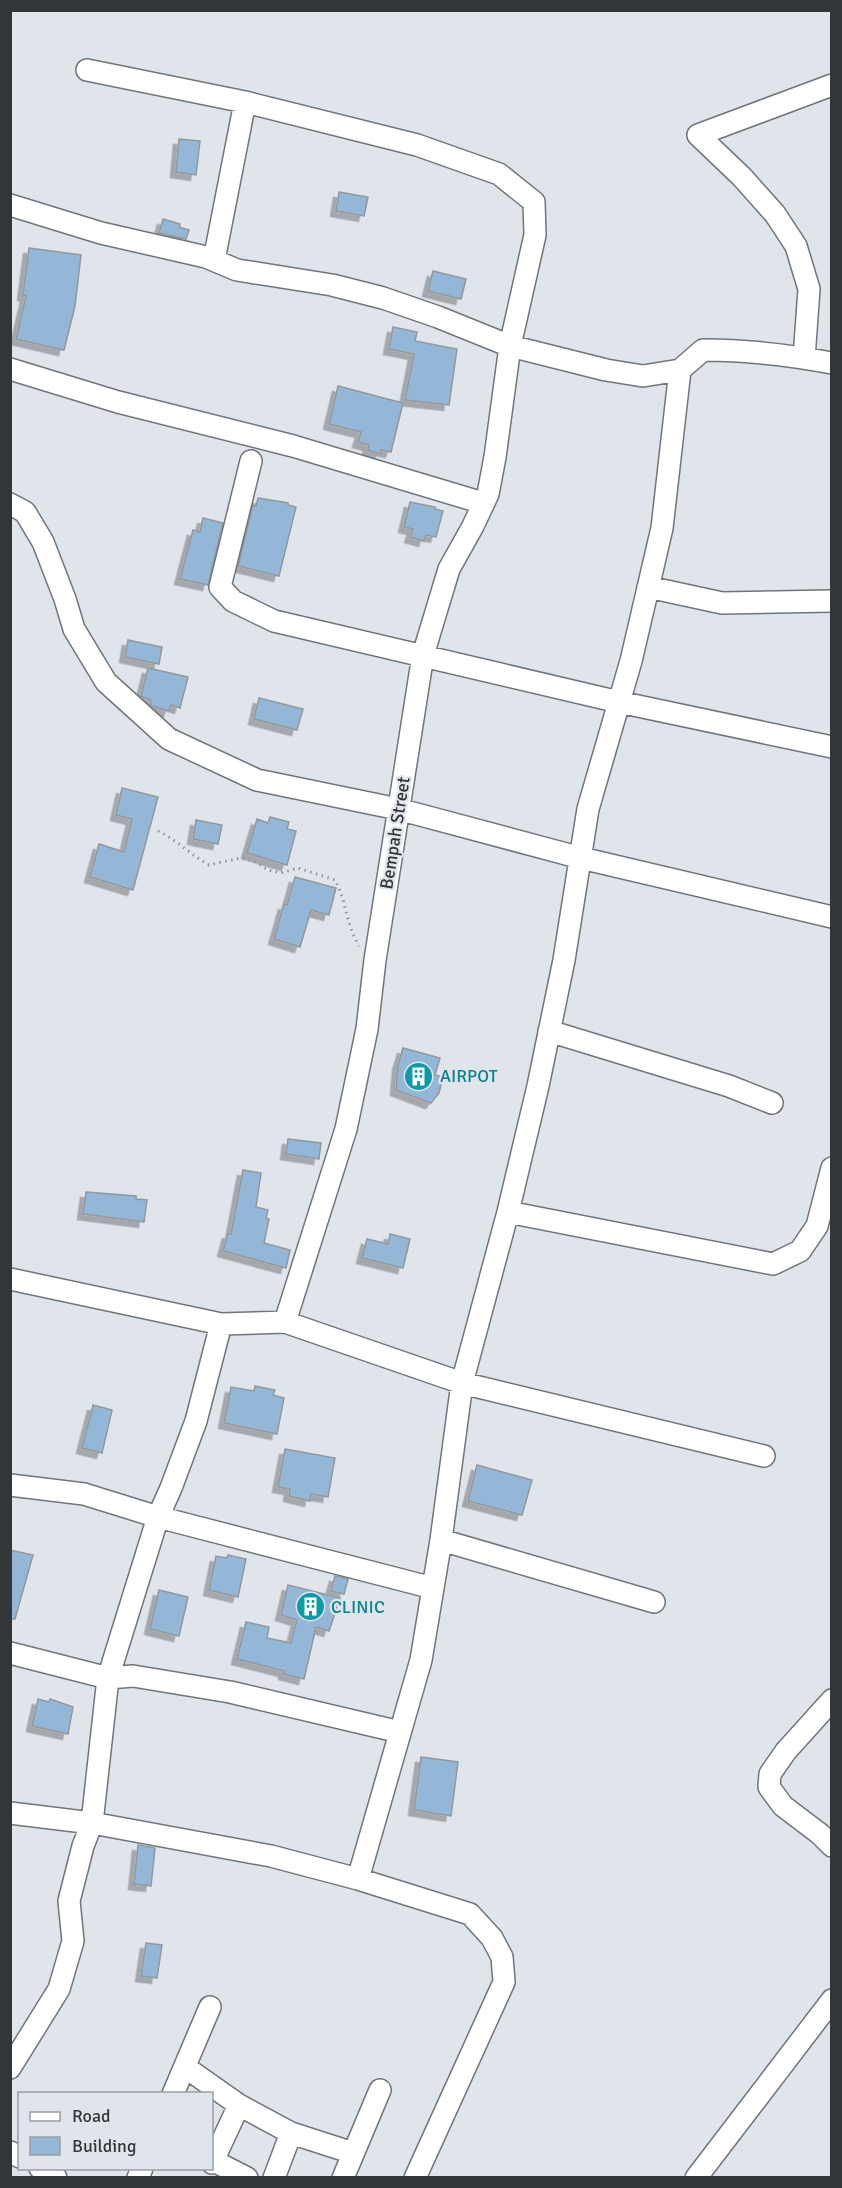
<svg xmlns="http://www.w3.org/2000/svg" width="842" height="2188" viewBox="0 0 842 2188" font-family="Signika,sans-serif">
	<defs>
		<filter id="shadow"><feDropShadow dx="-5.5" dy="5.5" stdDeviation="0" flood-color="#0004"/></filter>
	</defs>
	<rect width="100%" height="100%" fill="#dfe5eb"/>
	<path fill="#95b7d7" stroke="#93989e" stroke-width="1.5" filter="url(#shadow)" d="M 179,139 L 200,141 L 196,175 L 176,172 Z
		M 339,192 L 368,197 L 364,216 L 336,211 Z
		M 163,219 L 180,224 L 179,227 L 189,230 L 186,239 L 159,233 Z
		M 29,248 L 81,255 L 75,306 L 64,350 L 16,339 L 26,296 L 23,295 Z
		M 433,271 L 466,279 L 461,299 L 428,291 Z
		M 393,327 L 417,332 L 415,341 L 457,349 L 449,405 L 405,400 L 414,354 L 389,349 Z
		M 338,386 L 403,403 L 391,452 L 381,450 L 380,454 L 368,450 L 369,445 L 358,442 L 361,432 L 329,424 Z
		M 258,498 L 288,503 L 288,505 L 296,507 L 279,576 L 238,566 L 253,505 L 256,506 Z
		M 410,502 L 435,507 L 435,509 L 443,511 L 436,537 L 426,535 L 424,541 L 410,537 L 413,529 L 404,527 Z
		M 203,518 L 223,523 L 208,585 L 180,579 L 193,530 L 200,532 Z
		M 128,640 L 162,647 L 159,664 L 125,657 Z
		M 148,668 L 188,677 L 180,708 L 171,705 L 169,711 L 152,706 L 150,704 L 151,700 L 141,696 Z
		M 259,698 L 303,709 L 297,730 L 254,719 Z
		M 122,788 L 158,797 L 133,890 L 90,877 L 99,844 L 124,852 L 132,819 L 116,815 Z
		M 270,817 L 289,822 L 287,829 L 296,831 L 287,865 L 247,853 L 257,819 L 268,823 Z
		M 196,820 L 222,825 L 218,844 L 193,839 Z
		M 295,877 L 336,888 L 329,915 L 311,910 L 300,947 L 274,939 L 284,904 L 287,905 Z
		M 403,1048 L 440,1058 L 435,1075 L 443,1077 L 439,1093 L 431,1103 L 396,1090 L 398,1065 Z
		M 288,1139 L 321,1143 L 319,1159 L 286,1154 Z
		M 243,1170 L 261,1173 L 256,1207 L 268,1210 L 266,1218 L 269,1219 L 264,1243 L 290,1250 L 286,1268 L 223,1251 L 228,1233 L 231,1234 Z
		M 86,1192 L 136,1196 L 136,1199 L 147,1200 L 144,1222 L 83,1214 Z
		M 390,1234 L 410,1239 L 403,1268 L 362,1258 L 367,1239 L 388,1244 Z
		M 255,1386 L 275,1390 L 273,1395 L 284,1398 L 277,1434 L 224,1423 L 231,1387 L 254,1391 Z
		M 93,1405 L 112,1410 L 102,1453 L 82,1448 Z
		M 285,1449 L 335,1458 L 328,1497 L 311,1494 L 310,1501 L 289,1496 L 290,1489 L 278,1487 Z
		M 477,1465 L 532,1480 L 522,1515 L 468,1501 Z
		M 10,1550 L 33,1555 L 15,1619 L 10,1619 Z
		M 228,1555 L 246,1559 L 238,1597 L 209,1590 L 216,1556 L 227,1558 Z
		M 335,1576 L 348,1579 L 344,1594 L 331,1591 Z
		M 288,1585 L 340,1598 L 329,1631 L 316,1627 L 304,1679 L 284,1674 L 284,1671 L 237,1659 L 246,1622 L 269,1627 L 267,1638 L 291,1643 L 297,1620 L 281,1615 Z
		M 159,1590 L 188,1597 L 179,1636 L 150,1629 Z
		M 38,1699 L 49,1702 L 50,1699 L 73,1707 L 68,1734 L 32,1726 Z
		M 421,1757 L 458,1762 L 451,1816 L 414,1810 Z
		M 138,1845 L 155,1848 L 151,1886 L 134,1884 Z
		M 146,1943 L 162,1945 L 157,1978 L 141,1976 Z"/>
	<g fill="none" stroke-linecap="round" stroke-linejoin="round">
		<defs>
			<path id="minor" d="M 87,70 L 245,102 L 417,145 L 499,174 L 534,202 L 535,235 L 510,346 L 495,457 L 488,494 L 473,526 L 449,569 L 423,655 L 375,960 L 367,1029 L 346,1129 L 285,1322
				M 10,205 L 101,233 L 206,257 L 237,270 L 332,285 L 383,298 L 438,317 L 510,346 L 606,370 L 643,376 L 680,370 L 703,350 C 746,350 789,355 832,363
				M 214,260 L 245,102
				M 804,358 L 809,289 L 796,246 L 775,214 L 742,177 L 698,135 L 832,85
				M 10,369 L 118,402 L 293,446 L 483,503
				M 251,461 L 220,587 L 233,601 L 274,621 L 619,702 L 832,747
				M 10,504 L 25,512 L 43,542 L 65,599 L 74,629 L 106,682 L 169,739 L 257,780 L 398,809 L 581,858 L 832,917
				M 648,587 L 722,603 L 832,601
				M 549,1031 L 729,1086 L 772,1103
				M 508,1212 L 773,1264 L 800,1251 L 817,1226 L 832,1168
				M 10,1279 L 221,1324 L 285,1322 L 462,1383 L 764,1456
				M 10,1485 L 84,1494 L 158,1517 L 433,1588
				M 441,1540 L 654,1602
				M 10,1653 L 108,1678 L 133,1676 L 230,1692 L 400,1732
				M 832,1700 L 786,1751 L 770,1774 L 769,1787 L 783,1806 L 820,1834 L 832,1846
				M 10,1813 L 92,1823 L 271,1856 L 358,1879 L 470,1914 L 492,1938 L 502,1957 L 504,1982 L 415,2178
				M 358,1879 L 421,1660 L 441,1540 L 462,1383 L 508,1212 L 538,1086 L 564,960 L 588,809 L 631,661 L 662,528 L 680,370
				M 185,2067 L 239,2105 L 291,2133 L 353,2153
				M 10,2068 L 59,1989 L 73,1941 L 69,1901 L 83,1846 L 92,1823 L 108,1678 L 158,1517 L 171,1488 L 196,1421 L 221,1324
				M 173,2094 L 210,2007
				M 10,2152 L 20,2157
				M 212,2160 L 247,2178
				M 212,2163 L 239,2105
				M 40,2168 L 56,2178
				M 138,2178 L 142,2168
				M 274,2178 L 291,2133
				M 343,2178 L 380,2090
				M 696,2178 L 832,2000"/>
		</defs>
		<use href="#minor" stroke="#70757a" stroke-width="24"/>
		<path stroke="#91969a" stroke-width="3" stroke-dasharray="1.5 4.5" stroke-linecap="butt" d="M 158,831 C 177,840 191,855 209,865 L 240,858 L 254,861 L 268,870 L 281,873 L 298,868 L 335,880 C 347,902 345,922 359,946"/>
		<use href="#minor" stroke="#fff" stroke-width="21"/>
	</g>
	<defs>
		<symbol id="building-disc" viewBox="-11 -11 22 22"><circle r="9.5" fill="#0f9aa8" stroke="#dfe5eb"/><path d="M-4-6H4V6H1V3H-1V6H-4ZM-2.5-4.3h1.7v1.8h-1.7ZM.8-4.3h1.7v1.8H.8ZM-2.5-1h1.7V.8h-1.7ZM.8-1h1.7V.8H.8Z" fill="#fff"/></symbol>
	</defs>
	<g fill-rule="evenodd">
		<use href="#building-disc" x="402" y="1060" width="33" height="33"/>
		<use href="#building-disc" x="294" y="1590" width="33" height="33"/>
	</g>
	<g text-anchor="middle" stroke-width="4.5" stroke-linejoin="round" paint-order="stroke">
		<g font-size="18" fill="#333638" stroke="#dfe5eb">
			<text transform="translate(395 833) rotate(-81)" y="6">Bempah Street</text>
		</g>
		<g font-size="18" fill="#0d838f" stroke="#dfe5eb" text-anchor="start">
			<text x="440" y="1082">AIRPOT</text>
			<text x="331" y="1613">CLINIC</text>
		</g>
	</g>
	<rect width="842" height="2188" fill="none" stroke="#333638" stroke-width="24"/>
	<rect x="18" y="2092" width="195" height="78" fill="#dfe5eb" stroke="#9a9fa3" stroke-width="1.5"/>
	<rect x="30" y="2112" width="30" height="9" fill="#ffffff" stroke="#9a9fa3" stroke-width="1.5"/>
	<text x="72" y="2122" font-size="18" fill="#333638">Road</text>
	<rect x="30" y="2137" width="30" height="18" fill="#95b7d7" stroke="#9a9fa3" stroke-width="1.5"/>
	<text x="72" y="2152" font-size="18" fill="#333638">Building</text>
</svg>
